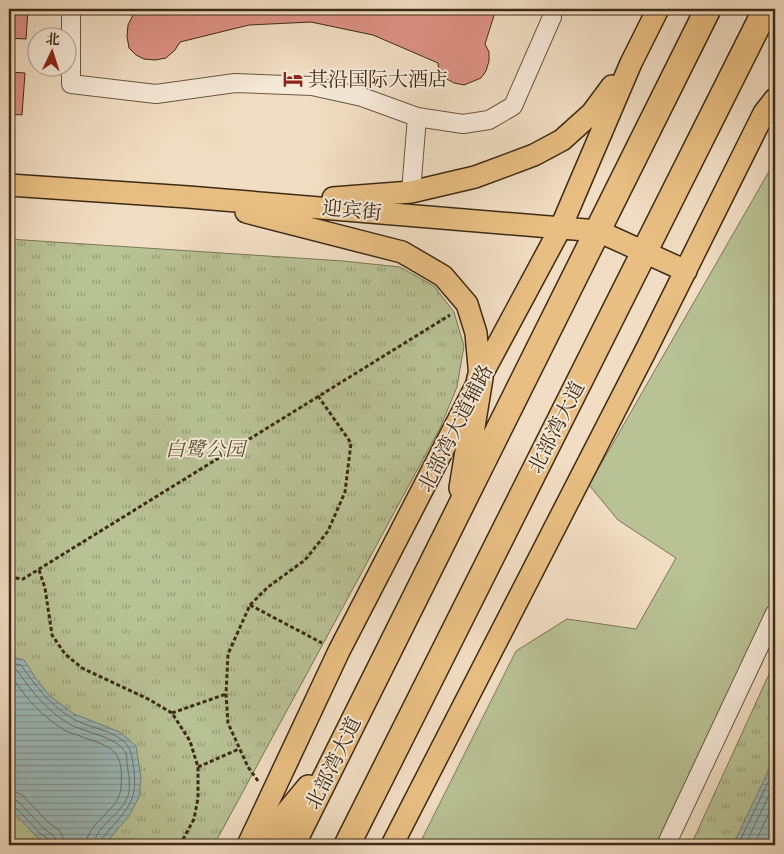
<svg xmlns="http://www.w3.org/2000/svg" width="784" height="854" viewBox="0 0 784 854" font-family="Alegreya,'Noto Serif SC',serif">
	<defs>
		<pattern id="park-tufts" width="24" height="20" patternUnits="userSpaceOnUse" patternTransform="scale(1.25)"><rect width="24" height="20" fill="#b8c295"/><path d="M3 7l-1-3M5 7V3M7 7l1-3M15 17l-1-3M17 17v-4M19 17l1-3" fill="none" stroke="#979e78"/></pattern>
		<pattern id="water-rules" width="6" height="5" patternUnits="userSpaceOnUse" patternTransform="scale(1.25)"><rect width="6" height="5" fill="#9cbabb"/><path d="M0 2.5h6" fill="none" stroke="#819797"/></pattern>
	</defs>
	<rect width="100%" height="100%" fill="#f1ddc3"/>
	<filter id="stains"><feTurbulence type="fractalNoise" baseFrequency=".004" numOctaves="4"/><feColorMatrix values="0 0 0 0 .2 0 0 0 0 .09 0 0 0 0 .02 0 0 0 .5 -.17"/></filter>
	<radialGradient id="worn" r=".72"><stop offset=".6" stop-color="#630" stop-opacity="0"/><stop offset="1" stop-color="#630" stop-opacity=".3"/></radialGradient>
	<path fill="#b8c295" stroke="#7b7654" d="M 775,161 L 775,628 L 761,665 L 666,845 L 419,845 L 516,651 L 567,619 L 636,629 L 676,558 L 618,520 L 589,485 Z"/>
	<path fill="url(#park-tufts)" stroke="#7b7654" d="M 9,239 L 343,261 L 400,267 L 434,286 L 454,312 L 464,346 L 457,387 L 440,428 L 214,845 L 9,845 Z
		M 775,661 L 775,845 L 691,845 Z"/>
	<path fill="url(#water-rules)" stroke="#768178" d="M 13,657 L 24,660 L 37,680 L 51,697 L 74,714 L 120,732 L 136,746 L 141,778 L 139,797 L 129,816 L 104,845 L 49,845 L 37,837 L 9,808 L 9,658 Z
		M 775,757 L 775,845 L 733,845 Z"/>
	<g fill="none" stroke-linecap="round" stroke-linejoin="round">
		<path stroke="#6d7268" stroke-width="1" d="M 9,663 L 21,665 C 35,685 48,703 70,717 C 84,726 102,728 116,736 C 129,743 131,750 133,763 C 140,806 124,810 101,840 L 100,845
			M 9,669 L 17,670 C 31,691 45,708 66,722 C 80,732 119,736 126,754 C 127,757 127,762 127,765 C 129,774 130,783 129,792 C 125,813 95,825 94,845
			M 9,677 L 13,678 C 26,699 42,716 64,730 C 69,733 76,734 82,737 C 113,747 124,751 121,787 C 120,811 87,821 86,845
			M 9,791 L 15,792 L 22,795 L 49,823 L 59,830 L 63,837 L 65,845
			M 9,798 L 18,801 L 44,829 L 53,835 L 56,840 L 57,845
			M 9,805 L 14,806 L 40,833 L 49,840 L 51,845
			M 738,845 L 775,768
			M 745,845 L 775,783
			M 754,845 L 775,800"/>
	</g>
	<path fill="#dd9184" stroke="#3e2b14" d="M 9,9 L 28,9 L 26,39 L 9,38 Z
		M 133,9 L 496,9 L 485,44 L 489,52 L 489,61 L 486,71 L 481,78 L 464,85 L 454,83 L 445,78 L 439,71 L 438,63 L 373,35 L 311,22 L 249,25 L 180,42 L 175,50 L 166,58 L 155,60 L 144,59 L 136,55 L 129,48 L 127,36 L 128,25 L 134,13 Z
		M 9,72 L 25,73 L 22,115 L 9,114 Z"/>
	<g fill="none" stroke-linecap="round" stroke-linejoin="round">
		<defs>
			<path id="minor" d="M 71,9 L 71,84 L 156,94 L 235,83 L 312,86 L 362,97 L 417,117 L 463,124 L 489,120 L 513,106 L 552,17
				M 411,192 L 417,117
				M 666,845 L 775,613"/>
			<path id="major" d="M 9,185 L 188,197 L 598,231 L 686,271
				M 333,198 L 411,192 L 475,177 L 534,155 L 562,140 L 592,113 L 612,86
				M 246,212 L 402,252 L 443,276 L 467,304 L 476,333 L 480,378
				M 248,845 L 339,651 L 480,378 L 561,227 L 631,63 L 658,9
				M 392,845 L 645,352 L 764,113 L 775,99"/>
			<path id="highway" d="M 462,488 L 480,378
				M 262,845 L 309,788
				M 292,845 L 708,9
				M 347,845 L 766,9"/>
		</defs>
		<use href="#minor" stroke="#6b5840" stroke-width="20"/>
		<use href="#major" stroke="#3e2b14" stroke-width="24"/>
		<use href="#highway" stroke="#3e2b14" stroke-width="28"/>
		<path stroke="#3e2b14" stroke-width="3" stroke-dasharray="4 2.5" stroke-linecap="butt" d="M 39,570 L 45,588 L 52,635 L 65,654 L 82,668 L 148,699 L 172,713 L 190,741 L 198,767 L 198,798 L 194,819 L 180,845
			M 9,577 L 23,579 L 450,315
			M 250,605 L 322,643
			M 172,713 L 226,694
			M 198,767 L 239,749
			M 258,781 L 248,767 L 228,723 L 226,694 L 228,654 L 250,605 L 268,587 L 305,560 L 328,531 L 345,492 L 351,443 L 318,396"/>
		<use href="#minor" stroke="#f6e9d8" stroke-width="18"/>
		<use href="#major" stroke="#e8be82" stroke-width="21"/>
		<use href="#highway" stroke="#e8be82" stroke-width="25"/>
	</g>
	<defs>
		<symbol id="hotel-bare" viewBox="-9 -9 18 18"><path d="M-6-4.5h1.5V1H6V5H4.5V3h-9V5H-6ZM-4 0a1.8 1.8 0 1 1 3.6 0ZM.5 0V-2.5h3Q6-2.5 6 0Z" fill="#8f2418" stroke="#f6e9d8" stroke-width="2.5" paint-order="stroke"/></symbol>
	</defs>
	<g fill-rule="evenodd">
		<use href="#hotel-bare" x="279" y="65" width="28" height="28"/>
	</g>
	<g text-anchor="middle" stroke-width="4" stroke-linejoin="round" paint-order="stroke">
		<g font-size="20" fill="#3e2b14" stroke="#f6e9d8" text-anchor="start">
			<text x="308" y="86">其沿国际大酒店</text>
		</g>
		<g font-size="20" fill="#3e2b14" stroke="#f6e9d8">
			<text transform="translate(352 210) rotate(5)" y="7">迎宾街</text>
			<text transform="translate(556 427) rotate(-63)" y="7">北部湾大道</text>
			<text transform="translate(455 428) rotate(-63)" y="7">北部湾大道辅路</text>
			<text transform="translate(333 763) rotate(-64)" y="7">北部湾大道</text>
		</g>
		<g font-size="20" font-style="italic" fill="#5c5134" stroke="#f6e9d8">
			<text x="205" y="456">白鹭公园</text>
		</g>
	</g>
	<rect width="784" height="854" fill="none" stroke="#f1ddc3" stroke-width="30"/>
	<rect x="10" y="10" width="764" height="834" fill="none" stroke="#3e2b14" stroke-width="2.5"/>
	<rect x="15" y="15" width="754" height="824" fill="none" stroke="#3e2b14"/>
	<g transform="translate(52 52) rotate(4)"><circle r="24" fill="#f6e9d8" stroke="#ac9d8a"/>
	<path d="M0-4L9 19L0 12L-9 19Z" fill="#8f2418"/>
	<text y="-8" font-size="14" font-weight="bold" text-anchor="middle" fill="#3e2b14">北</text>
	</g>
	<rect width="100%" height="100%" filter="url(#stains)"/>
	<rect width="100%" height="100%" fill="url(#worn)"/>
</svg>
